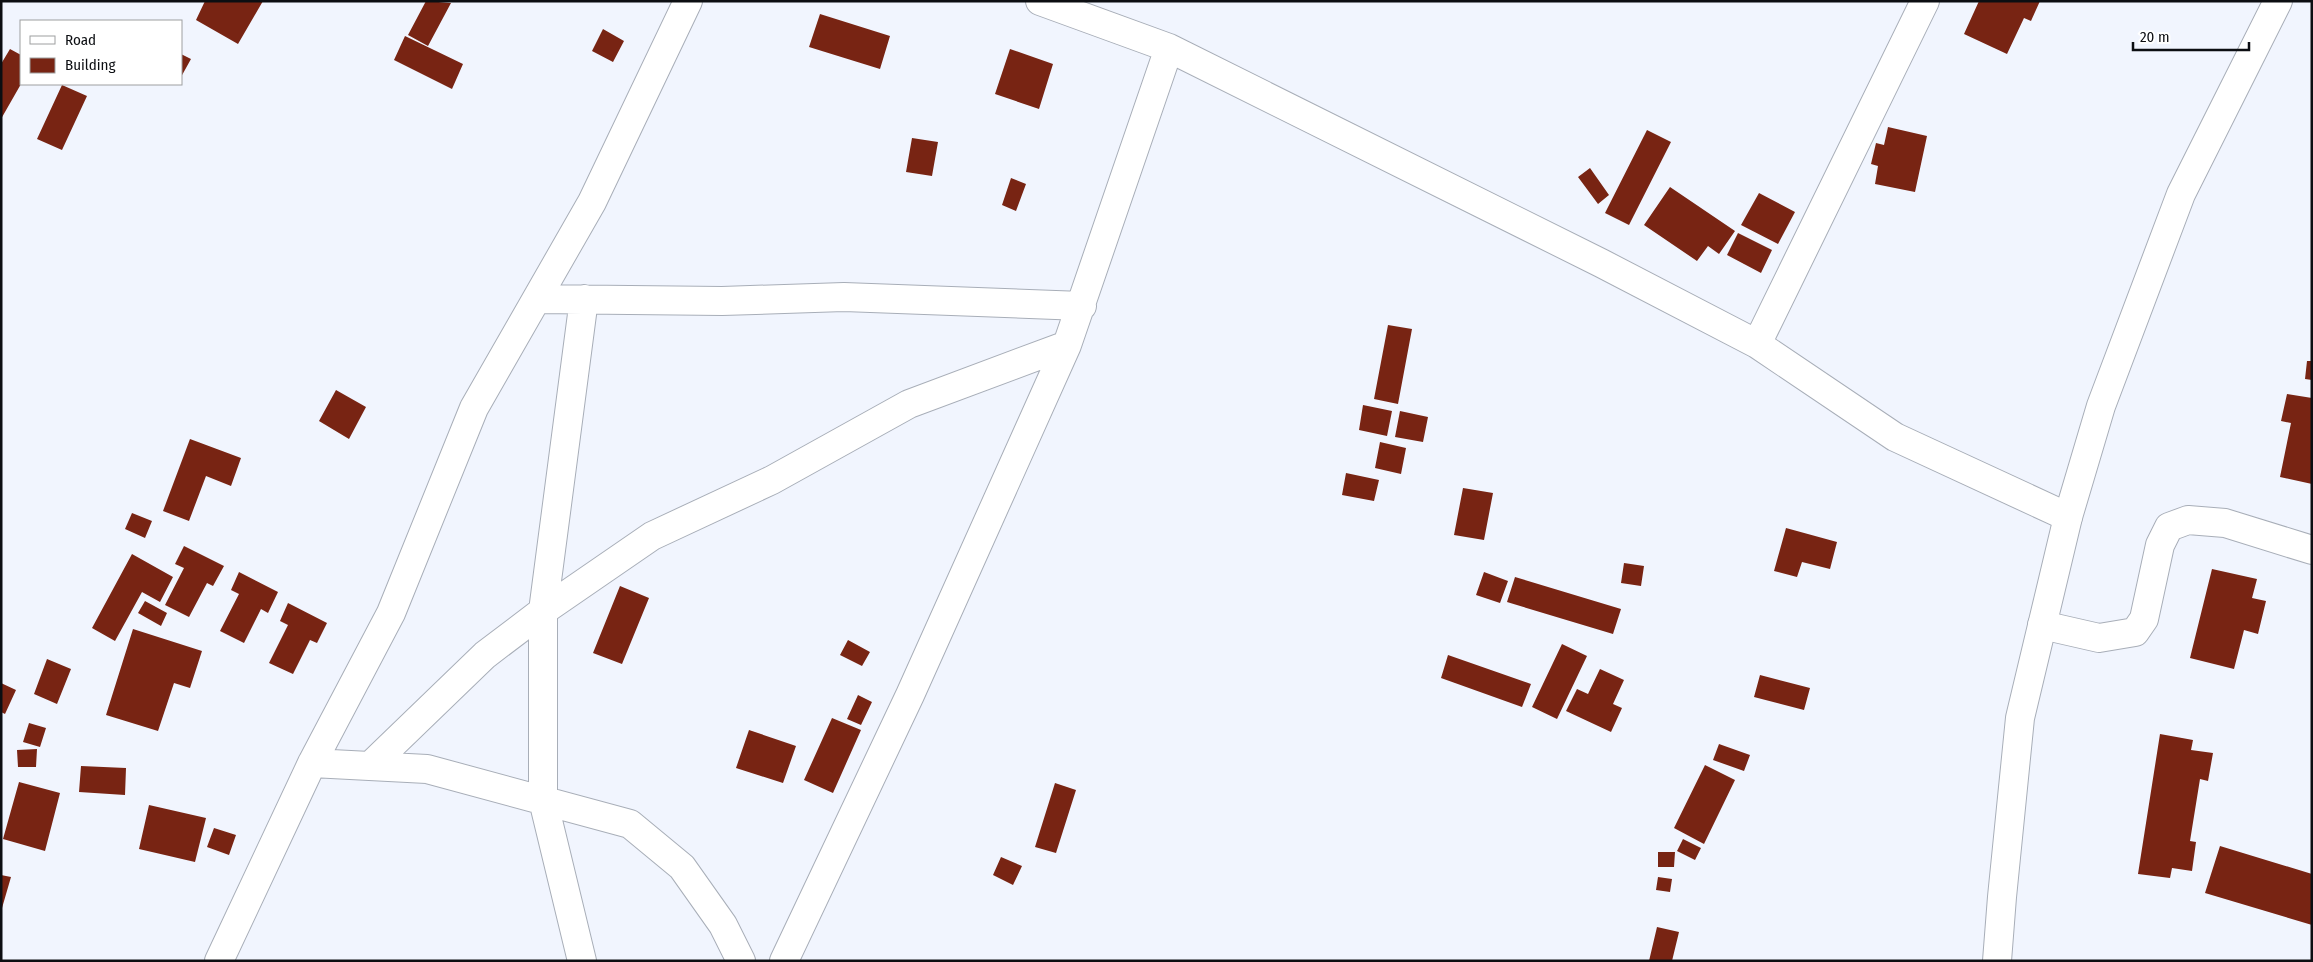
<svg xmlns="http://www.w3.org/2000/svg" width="2313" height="962" viewBox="0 0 2313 962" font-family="'Fira Sans Condensed',sans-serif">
	<rect width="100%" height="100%" fill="#f1f5fe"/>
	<path fill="#782413" d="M 205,1 L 263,1 L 238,44 L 196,20 Z
		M 426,1 L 451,3 L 428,46 L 408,35 Z
		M 1979,1 L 2040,1 L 2031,21 L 2024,18 L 2007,54 L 1964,34 Z
		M 820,14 L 890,36 L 880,69 L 809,47 Z
		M 603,29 L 624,41 L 613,62 L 592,51 Z
		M 405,36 L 463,64 L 452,89 L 394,60 Z
		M 10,49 L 21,55 L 21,84 L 1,119 L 1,64 Z
		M 1010,49 L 1053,64 L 1039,109 L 995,94 Z
		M 181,54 L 191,59 L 181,77 Z
		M 62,85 L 87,96 L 62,150 L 37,139 Z
		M 1888,127 L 1927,136 L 1915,192 L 1875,184 L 1878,166 L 1871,164 L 1876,143 L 1884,145 Z
		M 1647,130 L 1671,142 L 1629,225 L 1605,213 Z
		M 912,138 L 938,142 L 932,176 L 906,172 Z
		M 1590,168 L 1609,195 L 1598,204 L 1578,177 Z
		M 1011,178 L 1026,184 L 1016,211 L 1002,205 Z
		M 1670,187 L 1735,231 L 1719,254 L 1708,246 L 1697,261 L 1644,225 Z
		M 1759,193 L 1795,212 L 1778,244 L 1741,225 Z
		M 1738,233 L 1772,250 L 1761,273 L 1727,255 Z
		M 1388,325 L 1412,329 L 1398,404 L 1374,399 Z
		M 2307,361 L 2312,361 L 2312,380 L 2305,379 Z
		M 336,390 L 366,407 L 349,439 L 319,421 Z
		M 2287,394 L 2312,398 L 2312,484 L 2280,477 L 2291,423 L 2281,421 Z
		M 1363,405 L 1392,411 L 1387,436 L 1359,430 Z
		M 1400,411 L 1428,417 L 1423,442 L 1395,437 Z
		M 190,439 L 241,458 L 231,486 L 206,476 L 189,521 L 163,511 Z
		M 1380,442 L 1406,448 L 1401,474 L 1375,468 Z
		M 1346,473 L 1379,480 L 1374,501 L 1342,495 Z
		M 1463,488 L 1493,493 L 1484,540 L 1454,535 Z
		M 132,513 L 152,521 L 145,538 L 125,529 Z
		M 1786,528 L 1837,542 L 1830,569 L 1802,562 L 1797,577 L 1774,571 Z
		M 184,546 L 224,566 L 213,586 L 207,583 L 189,617 L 165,605 L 184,568 L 175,564 Z
		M 132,554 L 173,577 L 160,602 L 142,592 L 115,641 L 92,628 Z
		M 1624,563 L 1644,566 L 1641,586 L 1621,583 Z
		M 2212,569 L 2257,579 L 2252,598 L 2266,601 L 2258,634 L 2244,630 L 2234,669 L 2190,658 Z
		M 239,572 L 278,592 L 268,613 L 261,609 L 244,643 L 220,631 L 239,594 L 231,590 Z
		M 1484,572 L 1508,581 L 1500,603 L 1476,595 Z
		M 1515,577 L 1621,609 L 1613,634 L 1507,602 Z
		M 620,586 L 649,598 L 622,664 L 593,653 Z
		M 145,601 L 167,613 L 161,626 L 138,613 Z
		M 288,603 L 327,623 L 317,643 L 310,640 L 293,674 L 269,663 L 288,625 L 280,621 Z
		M 133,629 L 202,651 L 190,688 L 174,683 L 158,731 L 106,715 Z
		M 848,640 L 870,652 L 862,666 L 840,655 Z
		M 1562,644 L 1587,656 L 1557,719 L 1532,707 Z
		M 1448,655 L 1531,684 L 1522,707 L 1441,678 Z
		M 47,659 L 71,669 L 57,704 L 34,694 Z
		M 1600,669 L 1624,680 L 1613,704 L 1622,708 L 1611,732 L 1566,711 L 1577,689 L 1588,694 Z
		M 1760,675 L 1810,688 L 1804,710 L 1754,697 Z
		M 1,683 L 16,690 L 5,714 L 1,712 Z
		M 858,695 L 872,702 L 861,725 L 847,719 Z
		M 832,718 L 861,730 L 833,793 L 804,780 Z
		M 29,723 L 46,728 L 40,747 L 23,742 Z
		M 749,730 L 796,746 L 783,783 L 736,768 Z
		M 2160,734 L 2193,740 L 2191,750 L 2213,753 L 2208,781 L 2200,779 L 2190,841 L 2196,842 L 2192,871 L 2172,868 L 2170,878 L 2138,874 Z
		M 1719,744 L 1750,755 L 1744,771 L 1713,760 Z
		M 37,749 L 36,767 L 18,767 L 17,750 Z
		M 1705,765 L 1735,780 L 1704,844 L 1674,828 Z
		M 81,766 L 126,768 L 125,795 L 79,792 Z
		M 19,782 L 60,793 L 45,851 L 3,839 Z
		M 1055,783 L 1076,790 L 1056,853 L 1035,847 Z
		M 149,805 L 206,818 L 195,862 L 139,849 Z
		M 214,828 L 236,835 L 229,855 L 207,847 Z
		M 1683,839 L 1701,848 L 1695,860 L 1677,851 Z
		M 2220,846 L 2312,874 L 2312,925 L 2205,893 Z
		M 1658,852 L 1675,852 L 1674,867 L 1658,867 Z
		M 1001,857 L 1022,866 L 1013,885 L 993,875 Z
		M 1,875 L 11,877 L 2,908 L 1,908 Z
		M 1658,877 L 1672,879 L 1670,892 L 1656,890 Z
		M 1657,927 L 1679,932 L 1672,961 L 1649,961 Z"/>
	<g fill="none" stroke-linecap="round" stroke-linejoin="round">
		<defs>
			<path id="minor" d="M 1040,1 L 1169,48 L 1601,263 L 1757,344 L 1895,437 L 2068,517
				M 537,299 L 722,301 L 844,297 L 1082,306
				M 1757,344 L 1925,1
				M 2042,625 L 2099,638 L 2135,632 L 2144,619 L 2160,545 L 2169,527 L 2188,520 L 2225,523 L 2312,550
				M 312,763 L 427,769 L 630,824 L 682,867 L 723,925 L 741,961
				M 370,766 L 485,655 L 543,611 L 652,536 L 772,480 L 909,404 L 1067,345
				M 219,961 L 312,763 L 391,613 L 474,408 L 592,202 L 688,1
				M 582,961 L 543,800 L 543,611 L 584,299
				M 784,961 L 910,695 L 1067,345 L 1169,48"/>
			<path id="tertiary" d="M 1997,961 L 2002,897 L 2020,718 L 2068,517 L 2101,406 L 2181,194 L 2278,1"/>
		</defs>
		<use href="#minor" stroke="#a8aeb8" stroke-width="30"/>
		<use href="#tertiary" stroke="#a8aeb8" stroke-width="30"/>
		<use href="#minor" stroke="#fff" stroke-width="28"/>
		<use href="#tertiary" stroke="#fff" stroke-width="28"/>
	</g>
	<rect width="2313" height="962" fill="none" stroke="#0c0e12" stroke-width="5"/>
	<rect x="20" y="20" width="162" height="65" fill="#ffffff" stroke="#9e9fa0"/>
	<rect x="30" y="36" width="25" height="8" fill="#ffffff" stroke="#9e9fa0"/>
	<text x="65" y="45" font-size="15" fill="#0c0e12">Road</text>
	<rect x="30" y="58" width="25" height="15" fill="#782413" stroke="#9e9fa0"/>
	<text x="65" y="70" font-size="15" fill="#0c0e12">Building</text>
	<path d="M2133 42v8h116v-8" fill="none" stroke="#0c0e12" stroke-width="2.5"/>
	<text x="2140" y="42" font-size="15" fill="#0c0e12" stroke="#ffffff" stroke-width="4" paint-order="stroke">20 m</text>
</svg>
